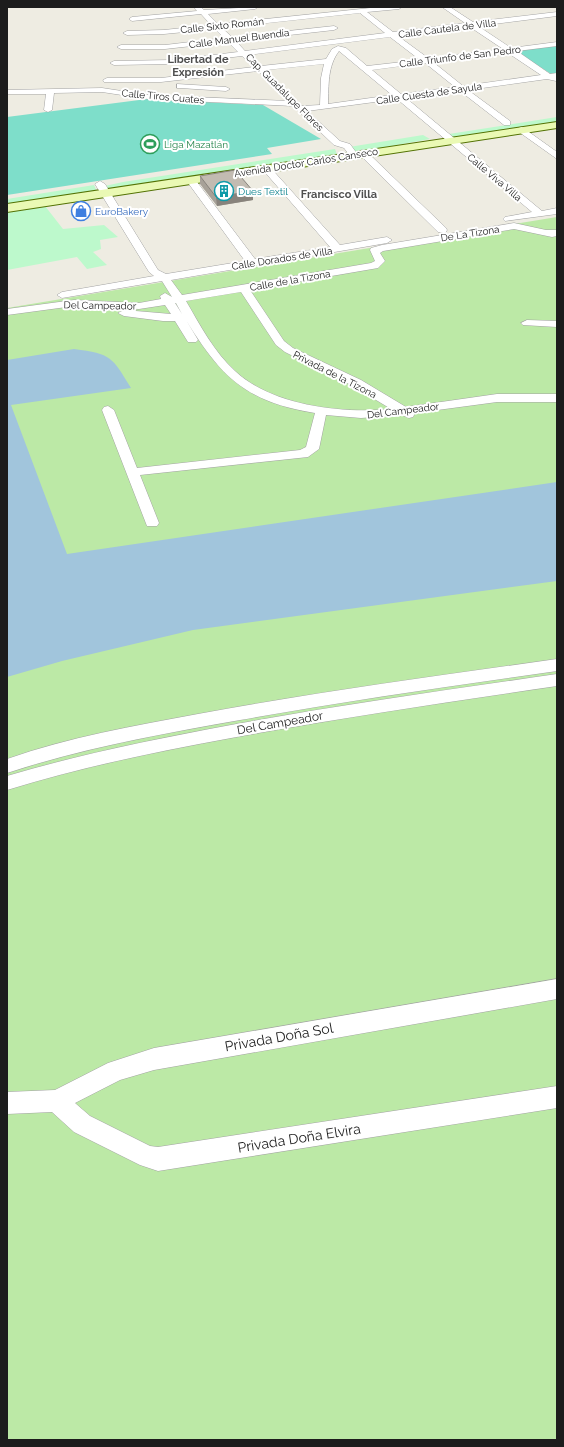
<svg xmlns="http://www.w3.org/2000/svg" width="564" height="1447" viewBox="0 0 564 1447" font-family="Raleway,sans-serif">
	<rect width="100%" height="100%" fill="#eeece2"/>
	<path fill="#bce9a6" d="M 557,217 L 557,1440 L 7,1440 L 7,308 Z"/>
	<path fill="#bdf9cc" d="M 557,117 L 557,123 L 456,137 L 452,137 L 449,134 Z
		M 423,135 L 430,139 L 353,153 L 349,147 Z
		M 335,149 L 337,155 L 106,189 L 105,186 L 123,182 Z
		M 94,185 L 97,192 L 7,206 L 7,199 Z
		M 45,206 L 63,229 L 104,225 L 118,237 L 100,240 L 101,249 L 93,252 L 107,265 L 87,269 L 77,257 L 7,270 L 7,212 Z"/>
	<path fill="#7edeca" d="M 557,45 L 557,73 L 551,74 L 515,51 Z
		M 147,99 L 263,105 L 321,139 L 267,148 L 272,154 L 7,195 L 7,117 Z"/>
	<path fill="#a1c5dc" d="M 74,349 C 112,354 112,357 131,388 L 11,405 L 67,554 L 557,482 L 557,581 L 193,630 L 62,661 L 7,677 L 7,360 Z"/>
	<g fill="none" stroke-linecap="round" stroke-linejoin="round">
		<defs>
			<path id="street" d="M 194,7 L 201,7 L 204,10 L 258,7 L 255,9 L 208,14 L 218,24 L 380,7 L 402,7 L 399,9 L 367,12 L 393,32 L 465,23 L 442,7 L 450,7 L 473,22 L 557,12 L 557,16 L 478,26 L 511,48 L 557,42 L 557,46 L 517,51 L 550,74 L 557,73 L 556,81 L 547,79 L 468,90 L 510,121 L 510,125 L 504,125 L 460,91 L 406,98 L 542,211 L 557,208 L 557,214 L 505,221 L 503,219 L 505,217 L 532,212 L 397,99 L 307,111 L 340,141 L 350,144 L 358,155 L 354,158 L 351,157 L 344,148 L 334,145 L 293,106 L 148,99 L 102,92 L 54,93 L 52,110 L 48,112 L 44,110 L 46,94 L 7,94 L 7,90 L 102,88 L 148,95 L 288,101 L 258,71 L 161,82 L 104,82 L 103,80 L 107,78 L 161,78 L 254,67 L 242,56 L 172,64 L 114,65 L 110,63 L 114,61 L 172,60 L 238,52 L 228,42 L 165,49 L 121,49 L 117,47 L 121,45 L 165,45 L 224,38 L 215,29 L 164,34 L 127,35 L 123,33 L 127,31 L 164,30 L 211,25 L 201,14 L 132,21 L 129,19 L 132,17 L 197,11 ZM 360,13 L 385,33 L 245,51 L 236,41 L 334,30 L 338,28 L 334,26 L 232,37 L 222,28 ZM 470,27 L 503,49 L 428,58 L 398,36 ZM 390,37 L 420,60 L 367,66 L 346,48 L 338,46 L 332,49 L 326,59 L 261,66 L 249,55 ZM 339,51 L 392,95 L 328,104 C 329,85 327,67 339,51 ZM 508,53 L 541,75 L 463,86 L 433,62 ZM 425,63 L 455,87 L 401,94 L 372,70 ZM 324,64 L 321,78 L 320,105 L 302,106 L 266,70 Z
				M 177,84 L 226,87 L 230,89 L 226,91 L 180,88 L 177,88 Z
				M 522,127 L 557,152 L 557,159 L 519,132 L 519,128 Z
				M 363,150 L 366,151 L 446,228 L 447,230 L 446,232 L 438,232 L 360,155 L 360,151 Z
				M 266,165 L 269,166 L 340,245 L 387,237 L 392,240 L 387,243 L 171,280 L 182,295 L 371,263 L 375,261 L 370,250 L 371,248 L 382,245 L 514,223 L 546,230 L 557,230 L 557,236 L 552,237 L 514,229 L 383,251 L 380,253 L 385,261 L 378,268 L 250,290 L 284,341 L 293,348 L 361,380 L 406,407 L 497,394 L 557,394 L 557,402 L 497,402 L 415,413 L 413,417 L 409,418 L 402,415 L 361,418 L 326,415 L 319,449 L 308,457 L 140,475 L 159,523 L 157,526 L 147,526 L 102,410 L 104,407 L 108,406 L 114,410 L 137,468 L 300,450 L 306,447 L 315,413 C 246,402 221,377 186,320 L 198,340 L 196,342 L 188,342 L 175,321 L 163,321 L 124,316 L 118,313 L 124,310 L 171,314 L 165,305 L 139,309 L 74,306 L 7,315 L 7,309 L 74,300 L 139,303 L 161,299 L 160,296 L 165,293 L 172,297 L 162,281 L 62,298 L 57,295 L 62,292 L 154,276 L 149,272 L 95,184 L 100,181 L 105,184 L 158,270 L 166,274 L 245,261 L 186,180 L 191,177 L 194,178 L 255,259 L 330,247 L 263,170 L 261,168 ZM 241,292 L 276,345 L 285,352 L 353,386 L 391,409 C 343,414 272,406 235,371 C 214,352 200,325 186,301 ZM 175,303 L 176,303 L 182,314 Z
				M 527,320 L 557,321 L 557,327 L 523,325 L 521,323 Z
				M 557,659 L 557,671 C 451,686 345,701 240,720 C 161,734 83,748 7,773 L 7,759 C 69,737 134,726 198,714 C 317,692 437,676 557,659 Z
				M 557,674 L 557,686 C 448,702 339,718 231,738 C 155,752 81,767 7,790 L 7,776 C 81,754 156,739 231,725 C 339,705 448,690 557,674 Z
				M 557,979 L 557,999 L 154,1070 L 120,1080 L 75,1103 L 90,1116 L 150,1146 L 158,1147 L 557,1086 L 557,1108 L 158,1171 L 140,1165 L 74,1132 L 52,1112 L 7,1114 L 7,1092 L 55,1090 L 108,1063 L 154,1048 Z"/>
			<path id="secondary" d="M 557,122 L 557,128 L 7,212 L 7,204 Z"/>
		</defs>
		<use href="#street" stroke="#a3a3a3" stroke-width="1"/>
		<use href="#secondary" stroke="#537204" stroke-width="2"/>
		<use href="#street" fill="#fff" fill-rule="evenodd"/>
		<use href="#secondary" fill="#eaf9b4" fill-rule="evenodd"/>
	</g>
	<path fill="#a7a198" d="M 200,176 L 253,191 L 253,200 L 217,206 L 200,184 Z"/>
	<path fill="#88837c" d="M 253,191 L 253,200 L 217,206 L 216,197 Z"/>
	<path fill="#c2bbb1" stroke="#88837c" d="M 235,170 L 253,191 L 216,197 L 200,176 Z"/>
	<defs>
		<symbol id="stadium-ring" viewBox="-11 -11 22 22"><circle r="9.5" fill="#fff" stroke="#2e9e5b" stroke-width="1.5"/><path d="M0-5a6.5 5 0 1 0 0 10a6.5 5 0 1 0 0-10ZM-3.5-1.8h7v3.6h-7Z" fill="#2e9e5b"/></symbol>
		<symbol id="building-ring" viewBox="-11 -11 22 22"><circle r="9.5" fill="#fff" stroke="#0f9aa8" stroke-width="1.5"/><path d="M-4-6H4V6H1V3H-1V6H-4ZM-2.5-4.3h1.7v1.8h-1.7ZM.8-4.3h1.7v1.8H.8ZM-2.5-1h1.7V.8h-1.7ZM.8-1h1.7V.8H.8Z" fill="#0f9aa8"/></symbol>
		<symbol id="shop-ring" viewBox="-11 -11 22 22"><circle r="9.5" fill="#fff" stroke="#3f7fe0" stroke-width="1.5"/><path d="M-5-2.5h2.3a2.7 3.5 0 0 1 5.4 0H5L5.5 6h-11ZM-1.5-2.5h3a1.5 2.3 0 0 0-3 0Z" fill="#3f7fe0"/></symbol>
	</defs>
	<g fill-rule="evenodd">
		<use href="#stadium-ring" x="139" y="133" width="22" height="22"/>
		<use href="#building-ring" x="213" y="180" width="22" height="22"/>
		<use href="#shop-ring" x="70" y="200" width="22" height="22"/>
	</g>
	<g text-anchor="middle" stroke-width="4" stroke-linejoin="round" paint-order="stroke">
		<g font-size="10" fill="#1c1c1c" stroke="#fff">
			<text transform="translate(222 25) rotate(-6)" y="4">Calle Sixto Román</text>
			<text transform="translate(447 28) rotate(-7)" y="4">Calle Cautela de Villa</text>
			<text transform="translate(239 38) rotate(-7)" y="4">Calle Manuel Buendía</text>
			<text transform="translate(460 56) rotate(-7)" y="4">Calle Triunfo de San Pedro</text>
			<text transform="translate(285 92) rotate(45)" y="4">Cap. Guadalupe Flores</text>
			<text transform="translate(429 93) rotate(-8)" y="4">Calle Cuesta de Sayula</text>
			<text transform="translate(163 96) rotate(5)" y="4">Calle Tiros Cuates</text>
			<text transform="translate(306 162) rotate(-9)" y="4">Avenida Doctor Carlos Canseco</text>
			<text transform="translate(495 177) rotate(40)" y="4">Calle Viva Villa</text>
			<text transform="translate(470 233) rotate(-9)" y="4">De La Tizona</text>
			<text transform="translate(282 258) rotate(-9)" y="4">Calle Dorados de Villa</text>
			<text transform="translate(290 280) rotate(-10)" y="4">Calle de la Tizona</text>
			<text transform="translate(100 305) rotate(1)" y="4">Del Campeador</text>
			<text transform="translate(335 374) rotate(27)" y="4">Privada de la Tizona</text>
			<text transform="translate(403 410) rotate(-7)" y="4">Del Campeador</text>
		</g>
		<g font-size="10" fill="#27864d" stroke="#fff" text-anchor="start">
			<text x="164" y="148">Liga Mazatlán</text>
		</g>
		<g font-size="10" fill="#0d838f" stroke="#fff" text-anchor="start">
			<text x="238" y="195">Dues Textil</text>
		</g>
		<g font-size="10" fill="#366cbe" stroke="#fff" text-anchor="start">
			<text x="95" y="215">EuroBakery</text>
		</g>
		<g font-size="11" font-weight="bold" fill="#4f4f4f" stroke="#fff">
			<text x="198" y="63">Libertad de<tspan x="198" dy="13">Expresión</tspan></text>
			<text x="339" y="198">Francisco Villa</text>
		</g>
		<g font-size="12" fill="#1c1c1c" stroke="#fff">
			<text transform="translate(280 723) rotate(-10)" y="4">Del Campeador</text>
		</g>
		<g font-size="14" fill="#1c1c1c" stroke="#fff">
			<text transform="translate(279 1037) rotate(-10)" y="5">Privada Doña Sol</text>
			<text transform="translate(299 1138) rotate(-9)" y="5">Privada Doña Elvira</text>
		</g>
	</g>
	<rect width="564" height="1447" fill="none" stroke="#1c1c1c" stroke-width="16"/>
</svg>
